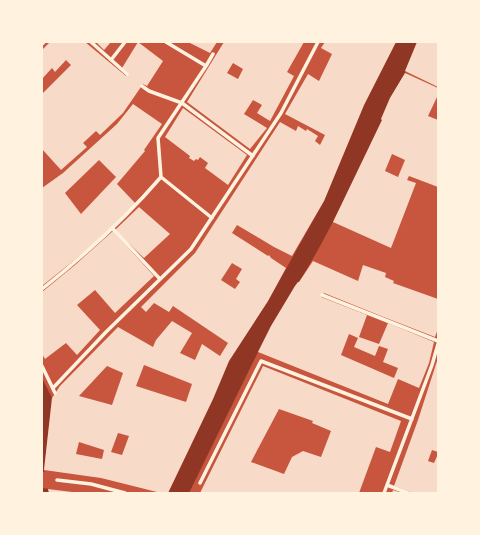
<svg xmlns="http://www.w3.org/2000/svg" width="480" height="535" viewBox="0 0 480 535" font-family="'Titillium Web',sans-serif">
	<rect width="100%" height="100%" fill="#c8553d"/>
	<path fill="#8f3625" d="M 396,42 L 417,42 L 405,73 L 390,98 L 381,119 L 382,120 C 356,175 331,231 299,282 L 298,282 L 295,286 L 271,326 L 258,352 L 189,493 L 168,493 L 213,399 L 229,361 L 268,301 L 324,201 L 364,105 Z
		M 42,378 L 52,398 L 44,470 L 49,493 L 42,493 Z"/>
	<path fill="#c8553d" d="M 45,463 L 46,470 L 50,489 L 42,488 L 42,472 L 45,472 Z"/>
	<path fill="#f7dbc8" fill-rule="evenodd" d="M 50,42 L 85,42 L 126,76 L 128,73 L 122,68 L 138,42 L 163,61 L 147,86 L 143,84 L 123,113 L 100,135 L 96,131 L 83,143 L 87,147 L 61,170 L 42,149 L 42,94 L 71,65 L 66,60 L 55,72 L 52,68 L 42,79 L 42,50 Z
		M 96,42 L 111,42 L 104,50 Z
		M 188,42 L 217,42 L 210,53 Z
		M 224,42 L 304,42 L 287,72 L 294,76 L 270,121 L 257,113 L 262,105 L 253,100 L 244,114 L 267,128 L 250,149 L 187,102 ZM 233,63 L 243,69 L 238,79 L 227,73 Z
		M 325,42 L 396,42 L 364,105 L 324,201 L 292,256 L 274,247 L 237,225 L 232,233 L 268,256 L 269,255 L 271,258 L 286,268 L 268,301 L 229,361 L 213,399 L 168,493 L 161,493 L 101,478 L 44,470 L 52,398 L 60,386 L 118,327 L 153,347 L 156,340 L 172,321 L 192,333 L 180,353 L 195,360 L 202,344 L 220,356 L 228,343 L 173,306 L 169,312 L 154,303 L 146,312 L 141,307 L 195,253 L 280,122 L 296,131 L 298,126 L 306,131 L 307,129 L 318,136 L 315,141 L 320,145 L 325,135 L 285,114 L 308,74 L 319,81 L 332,54 L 321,48 ZM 232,263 L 242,269 L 236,279 L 240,282 L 235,289 L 221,280 ZM 144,365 L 192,384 L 186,402 L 136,386 ZM 107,366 L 123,373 L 112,405 L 79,396 ZM 118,433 L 129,436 L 122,455 L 111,452 ZM 79,442 L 104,450 L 102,459 L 76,454 Z
		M 417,42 L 438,42 L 438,87 L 405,71 Z
		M 405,73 L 438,88 L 438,95 L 428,116 L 438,120 L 438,187 L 409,176 L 407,180 L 416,183 L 391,248 L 333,222 L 382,120 L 381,119 L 390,98 ZM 392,154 L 405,160 L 398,177 L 385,171 Z
		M 133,104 L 162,124 L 144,150 L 145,151 L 117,184 L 136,204 L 102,238 L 42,286 L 42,188 L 63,173 L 117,124 ZM 99,160 L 116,177 L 81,214 L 65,193 Z
		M 183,108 L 247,155 L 228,185 L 205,168 L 208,163 L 200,157 L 198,160 L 196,159 L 194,161 L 189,158 L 190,156 L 165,137 Z
		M 139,207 L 170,234 L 144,258 L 115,230 Z
		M 113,231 L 154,276 L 115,313 L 95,290 L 77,305 L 100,330 L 77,355 L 66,343 L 45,359 L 42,354 L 42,292 L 75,265 Z
		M 313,261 L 358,281 L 363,265 L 386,273 L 385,277 L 394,281 L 393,283 L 438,299 L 438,329 L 435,337 L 381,316 L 324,293 L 321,297 L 367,315 L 359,337 L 379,344 L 388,323 L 434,342 L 429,363 L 419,388 L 398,379 L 388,404 L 258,352 L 271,326 L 295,286 L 298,282 L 299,282 ZM 349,334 L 358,338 L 354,347 L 375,356 L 379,346 L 388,349 L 383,362 L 398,368 L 394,378 L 341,355 Z
		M 438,358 L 438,452 L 432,450 L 428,461 L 434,463 L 438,454 L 438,493 L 413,493 L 394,486 L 418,420 Z
		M 263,366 L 401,421 L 390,452 L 376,447 L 359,493 L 200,493 ZM 279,409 L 313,421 L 312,423 L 331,431 L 321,457 L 303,451 L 292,457 L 284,474 L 251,462 Z
		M 48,489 L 72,492 L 72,493 L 49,493 Z
		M 393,490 L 402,493 L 392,493 Z"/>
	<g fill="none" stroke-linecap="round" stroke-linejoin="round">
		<path stroke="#fff3e0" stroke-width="3.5" d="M 91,42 L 127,74
			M 166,42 L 206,66 L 158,138 L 161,177 L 212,218
			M 42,44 L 44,42
			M 111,60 L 125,42
			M 206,66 L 213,54
			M 142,86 L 149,91 L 182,103 L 253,156
			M 113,229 L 160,279
			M 42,289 C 85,255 125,219 161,177
			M 322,295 L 438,341
			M 42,366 L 55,393
			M 53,388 L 106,332 L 191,249 L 281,113 L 318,42
			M 57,480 L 91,484 L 125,493
			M 200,483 L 261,361 L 412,419
			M 387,485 L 408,493
			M 384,493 L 432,365 L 438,344"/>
	</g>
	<rect width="480" height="535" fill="none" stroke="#fff3e0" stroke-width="86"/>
</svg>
